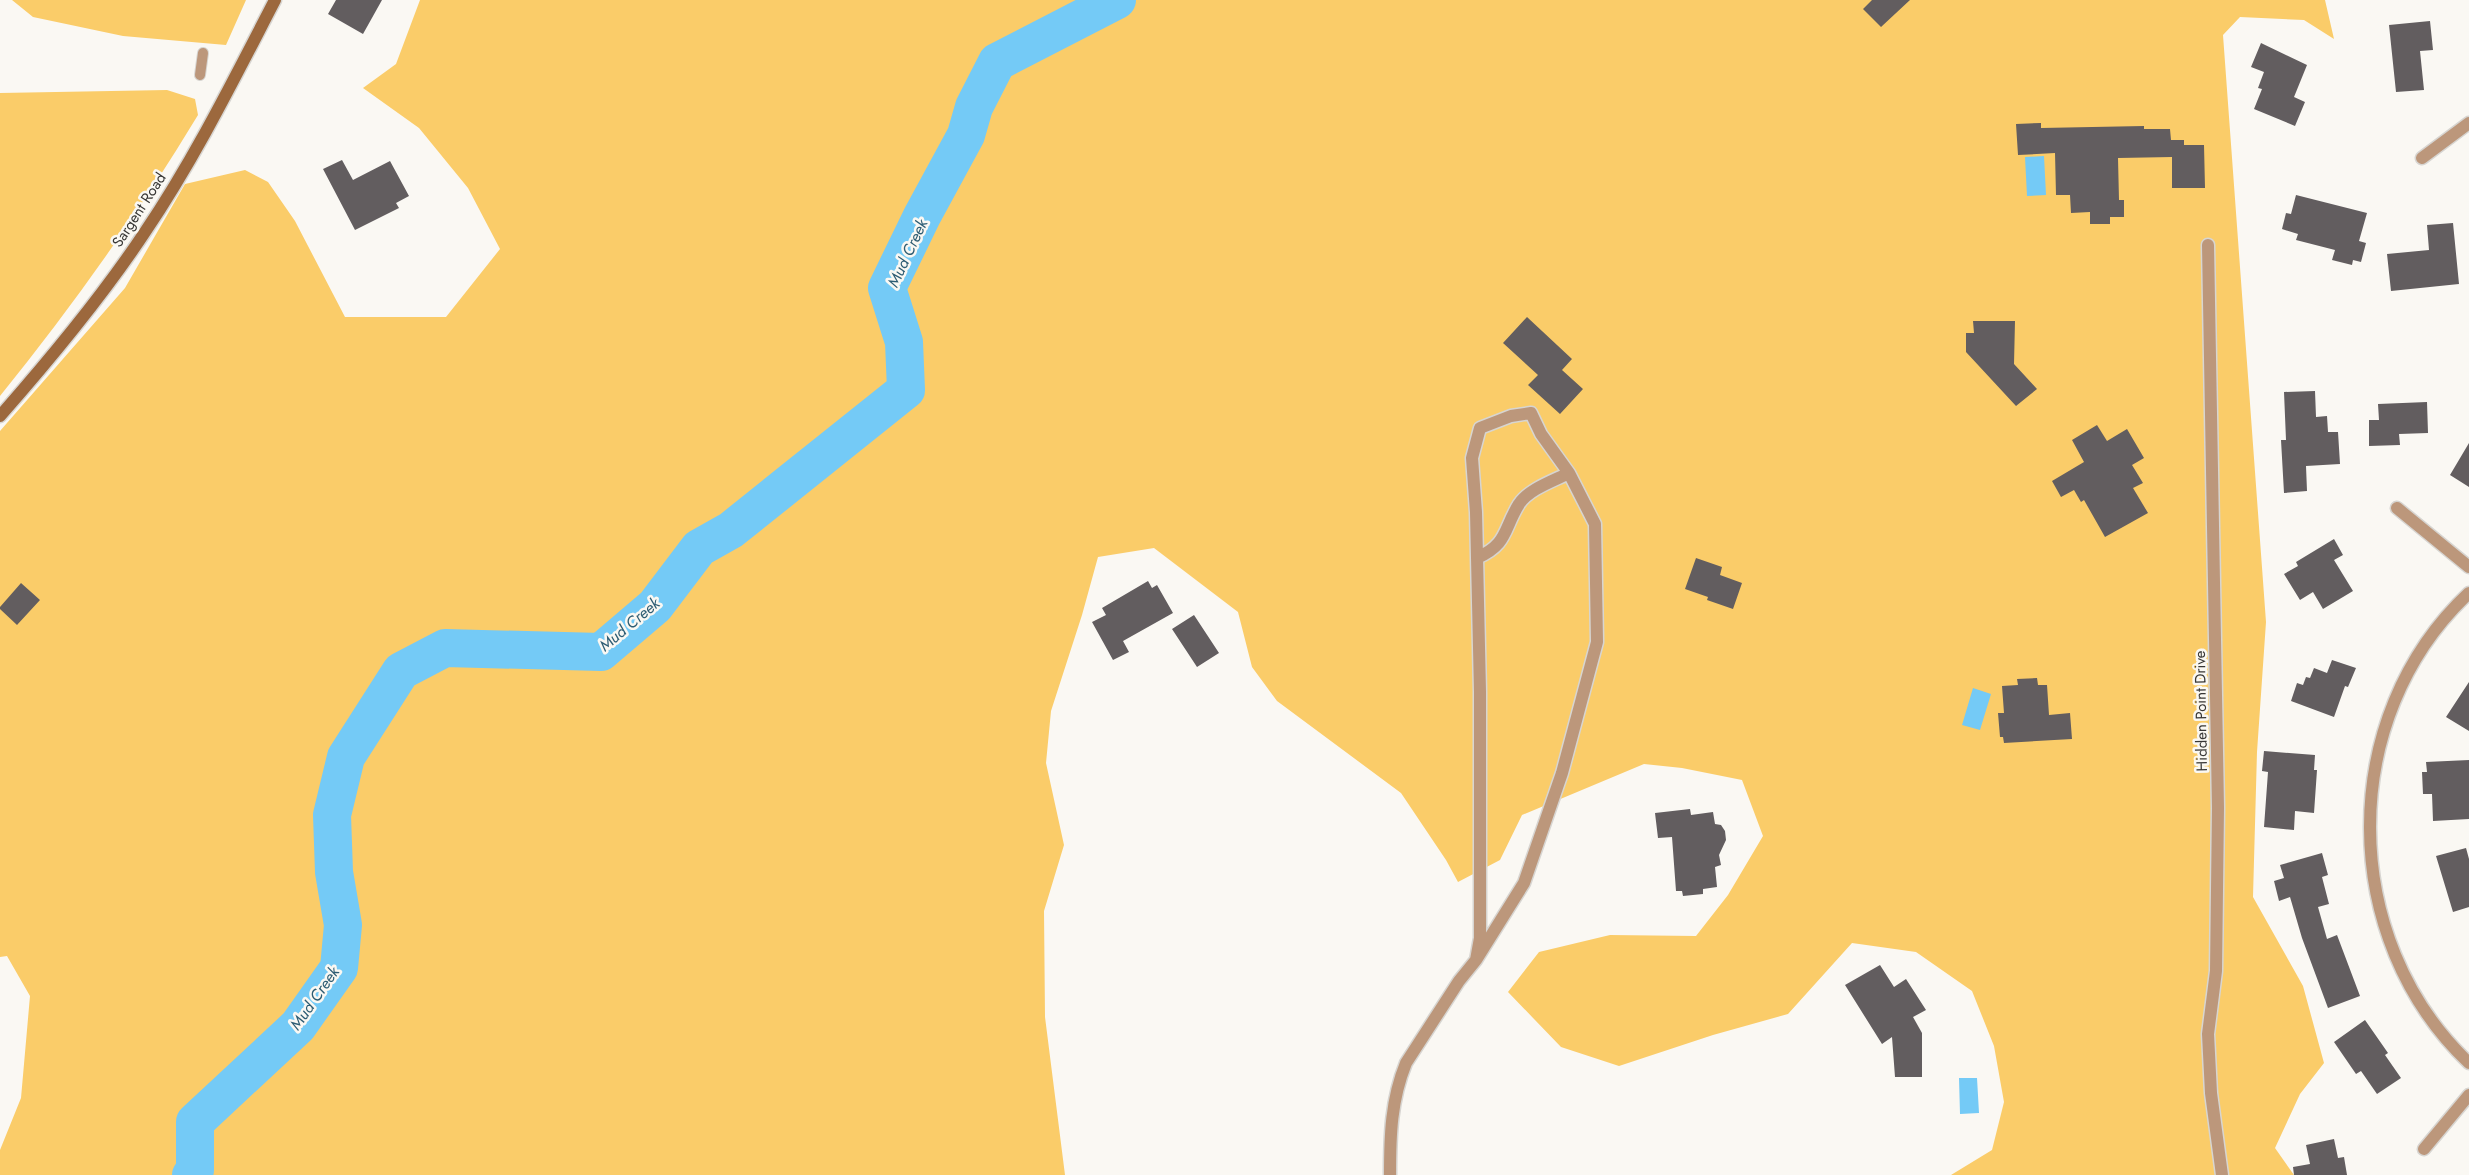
<svg xmlns="http://www.w3.org/2000/svg" width="2469" height="1175" viewBox="0 0 2469 1175" font-family="Jost,sans-serif">
	<rect width="100%" height="100%" fill="#faf8f3"/>
	<path fill="#facc69" d="M 12,0 L 246,0 L 226,45 L 123,36 L 33,17 Z
		M 420,0 L 2325,0 L 2334,39 L 2304,20 L 2240,17 L 2223,35 L 2266,622 L 2257,752 L 2253,897 L 2303,986 L 2324,1063 L 2300,1094 L 2275,1148 L 2294,1175 L 1951,1175 L 1992,1150 L 2004,1102 L 1994,1046 L 1972,991 L 1916,952 L 1852,943 L 1788,1014 L 1713,1035 L 1619,1066 L 1561,1047 L 1508,992 L 1539,952 L 1610,935 L 1696,936 L 1728,895 L 1763,836 L 1742,780 L 1682,768 L 1644,764 L 1522,815 L 1500,860 L 1458,882 L 1446,860 L 1401,793 L 1277,701 L 1252,667 L 1238,612 L 1154,548 L 1098,557 L 1082,615 L 1051,711 L 1046,763 L 1064,845 L 1044,911 L 1045,1017 L 1065,1175 L 0,1175 L 0,1150 L 21,1098 L 30,996 L 7,956 L 0,957 L 0,431 L 125,288 L 185,184 L 245,170 L 268,182 L 295,221 L 345,317 L 446,317 L 500,249 L 468,188 L 419,128 L 363,88 L 396,64 Z
		M 167,90 L 195,99 L 198,115 C 139,213 72,307 0,396 L 0,93 Z"/>
	<path fill="#74caf6" d="M 2044,156 L 2046,195 L 2027,196 L 2025,157 Z
		M 1973,688 L 1991,694 L 1980,730 L 1962,725 Z
		M 1959,1078 L 1977,1078 L 1979,1113 L 1960,1114 Z"/>
	<g fill="none" stroke-linecap="round" stroke-linejoin="round">
		<path stroke="#74caf6" stroke-width="38" d="M 191,1175 L 195,1170 L 195,1122 L 298,1026 L 339,968 L 343,925 L 334,872 L 332,815 L 346,757 L 401,671 L 445,648 L 601,652 L 655,606 L 699,548 L 731,530 L 906,390 L 904,342 L 887,288 L 922,216 L 966,135 L 974,107 L 997,62 L 1117,0"/>
	</g>
	<path fill="#625d5f" d="M 336,0 L 382,0 L 363,34 L 328,14 Z
		M 1872,0 L 1910,0 L 1881,27 L 1863,9 Z
		M 2430,21 L 2433,50 L 2420,51 L 2424,90 L 2396,92 L 2389,25 Z
		M 2261,43 L 2307,65 L 2294,97 L 2305,102 L 2295,126 L 2254,109 L 2262,89 L 2258,88 L 2264,72 L 2251,67 Z
		M 2041,123 L 2041,128 L 2144,126 L 2144,129 L 2170,129 L 2171,140 L 2184,140 L 2184,145 L 2204,145 L 2205,188 L 2172,188 L 2172,157 L 2118,158 L 2119,200 L 2124,200 L 2124,217 L 2110,217 L 2110,224 L 2090,224 L 2090,212 L 2071,213 L 2070,195 L 2056,195 L 2055,153 L 2018,155 L 2016,124 Z
		M 342,160 L 353,180 L 390,161 L 409,196 L 396,203 L 399,208 L 355,230 L 323,169 Z
		M 2296,195 L 2367,213 L 2359,241 L 2366,243 L 2361,262 L 2353,260 L 2352,265 L 2332,260 L 2335,250 L 2296,240 L 2298,234 L 2282,229 L 2286,213 L 2291,214 Z
		M 2453,223 L 2459,284 L 2391,291 L 2387,254 L 2429,250 L 2427,225 Z
		M 1527,317 L 1572,359 L 1562,370 L 1583,389 L 1560,414 L 1528,385 L 1538,375 L 1503,343 Z
		M 1973,321 L 2015,321 L 2014,364 L 2037,389 L 2016,406 L 1966,352 L 1966,333 L 1974,333 Z
		M 2315,391 L 2316,417 L 2327,416 L 2328,432 L 2338,432 L 2340,464 L 2306,466 L 2307,491 L 2284,493 L 2281,440 L 2286,440 L 2284,392 Z
		M 2427,402 L 2428,433 L 2399,434 L 2400,445 L 2369,446 L 2369,420 L 2379,420 L 2378,404 Z
		M 2097,425 L 2107,441 L 2127,429 L 2144,458 L 2132,465 L 2143,483 L 2133,488 L 2148,513 L 2105,537 L 2084,500 L 2081,502 L 2074,490 L 2061,497 L 2052,481 L 2084,462 L 2072,440 Z
		M 2469,443 L 2469,487 L 2450,475 Z
		M 2334,539 L 2343,555 L 2334,560 L 2353,591 L 2323,609 L 2313,592 L 2300,600 L 2284,574 L 2298,566 L 2296,562 Z
		M 1696,558 L 1722,567 L 1720,575 L 1742,583 L 1733,609 L 1707,600 L 1708,597 L 1685,589 Z
		M 1148,581 L 1152,588 L 1157,585 L 1173,613 L 1123,641 L 1129,652 L 1113,660 L 1092,622 L 1106,615 L 1102,608 Z
		M 21,583 L 40,600 L 17,625 L 0,609 L 0,607 Z
		M 1194,615 L 1219,653 L 1197,667 L 1172,629 Z
		M 2332,660 L 2356,668 L 2348,687 L 2345,686 L 2334,717 L 2291,701 L 2297,683 L 2303,685 L 2306,677 L 2310,678 L 2314,668 L 2327,673 Z
		M 2037,678 L 2038,685 L 2047,685 L 2049,715 L 2070,713 L 2072,739 L 2004,743 L 2003,737 L 2000,737 L 1998,713 L 2004,713 L 2002,686 L 2018,685 L 2017,679 Z
		M 2469,682 L 2469,731 L 2446,717 Z
		M 2264,751 L 2315,755 L 2314,770 L 2317,770 L 2314,813 L 2295,811 L 2294,830 L 2264,827 L 2268,772 L 2262,771 Z
		M 2469,760 L 2469,819 L 2433,821 L 2432,794 L 2423,794 L 2422,772 L 2427,772 L 2426,762 Z
		M 1690,809 L 1691,815 L 1713,812 L 1715,824 L 1721,825 L 1725,831 L 1726,840 L 1719,855 L 1721,865 L 1715,867 L 1717,887 L 1703,889 L 1703,894 L 1683,896 L 1682,891 L 1676,891 L 1672,837 L 1658,838 L 1655,813 Z
		M 2466,848 L 2469,859 L 2469,907 L 2453,912 L 2436,856 Z
		M 2322,853 L 2328,875 L 2322,877 L 2329,904 L 2318,907 L 2327,939 L 2337,935 L 2360,996 L 2328,1008 L 2302,938 L 2290,897 L 2279,901 L 2274,881 L 2284,878 L 2280,865 Z
		M 1880,965 L 1894,987 L 1906,979 L 1926,1010 L 1913,1017 L 1922,1033 L 1922,1077 L 1895,1077 L 1892,1037 L 1882,1044 L 1845,985 Z
		M 2365,1020 L 2388,1053 L 2385,1055 L 2401,1078 L 2377,1094 L 2361,1071 L 2356,1074 L 2334,1042 Z
		M 2334,1139 L 2338,1158 L 2344,1157 L 2347,1175 L 2294,1175 L 2293,1167 L 2310,1164 L 2306,1145 Z"/>
	<g fill="none" stroke-linecap="round" stroke-linejoin="round">
		<defs>
			<path id="lane" d="M 200,75 L 203,53"/>
			<path id="street" d="M 2422,158 L 2469,123
				M 2208,245 L 2218,808 L 2216,971 L 2208,1034 L 2211,1093 L 2222,1175
				M 2397,508 L 2469,567
				M 1477,558 C 1508,544 1503,530 1519,504 C 1529,489 1553,481 1569,473
				M 2469,593 C 2336,717 2338,939 2469,1063
				M 2424,1149 L 2469,1095
				M 1390,1175 C 1390,1135 1391,1100 1406,1063 L 1459,981 L 1476,960 L 1524,883 L 1562,773 L 1597,642 L 1595,524 L 1569,473 L 1541,434 L 1531,413 L 1511,416 L 1480,428 L 1472,458 L 1476,512 L 1480,692 L 1480,938 L 1476,960"/>
			<path id="secondary" d="M 0,416 C 52,357 102,297 145,232 C 195,158 234,79 275,0"/>
		</defs>
		<use href="#lane" stroke="#d7d5d1" stroke-width="12"/>
		<use href="#street" stroke="#d7d5d1" stroke-width="15"/>
		<use href="#secondary" stroke="#d7d5d1" stroke-width="15"/>
		<use href="#lane" stroke="#bc977b" stroke-width="10"/>
		<use href="#street" stroke="#bc977b" stroke-width="12"/>
		<use href="#secondary" stroke="#9c683d" stroke-width="12"/>
	</g>
	<g text-anchor="middle" stroke-width="5" stroke-linejoin="round" paint-order="stroke">
		<g font-size="15" fill="#383735" stroke="#faf8f3">
			<text transform="translate(139 210) rotate(-57)" y="5">Sargent Road</text>
			<text transform="translate(2201 711) rotate(-91)" y="5">Hidden Point Drive</text>
		</g>
		<g font-size="16" font-style="italic" fill="#2e5d74" stroke="#faf8f3">
			<text transform="translate(907 253) rotate(-65)" y="6">Mud Creek</text>
			<text transform="translate(629 624) rotate(-40)" y="6">Mud Creek</text>
			<text transform="translate(314 998) rotate(-55)" y="6">Mud Creek</text>
		</g>
	</g>
</svg>
